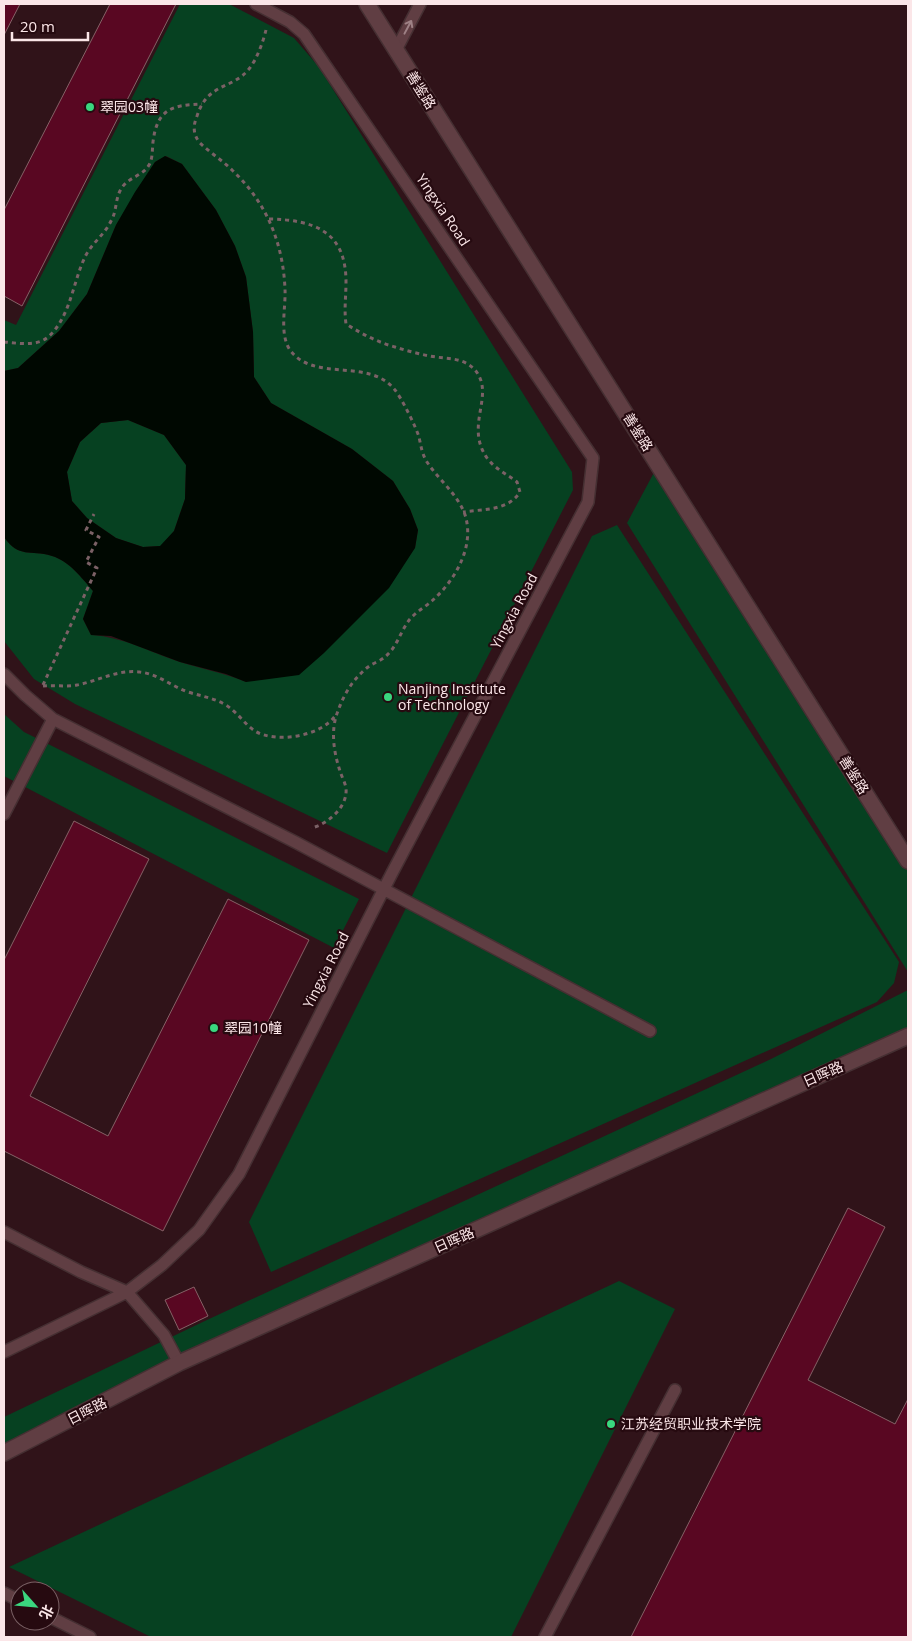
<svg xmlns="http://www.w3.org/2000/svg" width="912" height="1641" viewBox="0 0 912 1641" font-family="'Open Sans','Noto Sans SC',sans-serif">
	<rect width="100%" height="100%" fill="#301319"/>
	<path fill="#064121" d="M 180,4 L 229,4 L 294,38 L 319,67 L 572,472 L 573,490 L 387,853 L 75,704 L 34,679 L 4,641 L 4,537 C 19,559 30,549 52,556 C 69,561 82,578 93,591 L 83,619 L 91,635 C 124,637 149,652 180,662 C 202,669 224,673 246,682 L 415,548 L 418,530 L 410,509 L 393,481 L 352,449 L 271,403 L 254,377 L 253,332 L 246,277 L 235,246 L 216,210 L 182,164 L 166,156 L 155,162 L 116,225 L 87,294 L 59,331 L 18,368 L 4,371 L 4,320 L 16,325 Z
		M 128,420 L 164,435 L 186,465 L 185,499 L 174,531 L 161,546 L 143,547 L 116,538 L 87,518 L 72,501 L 67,472 L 80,442 L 101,423 Z
		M 658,465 L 908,861 L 908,972 L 627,523 Z
		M 617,525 L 899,962 L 894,983 L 877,1002 L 271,1272 L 249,1222 L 592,536 Z
		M 4,714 L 24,732 L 359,899 L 334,948 L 4,776 Z
		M 908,990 L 908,1036 L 179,1363 L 4,1453 L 4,1417 L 209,1319 L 771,1059 Z
		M 619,1281 L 675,1309 L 511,1637 L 151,1637 L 9,1567 Z"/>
	<path fill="#000801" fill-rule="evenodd" d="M 165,156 L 182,164 L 216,210 L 235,246 L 246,277 L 253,332 L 254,377 L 271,403 L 352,449 L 393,481 L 410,509 L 418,530 L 415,548 L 389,588 L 324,653 L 299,675 L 246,682 L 226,674 L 180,662 L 111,636 L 91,635 L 83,619 L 93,591 C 82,578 69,561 52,556 C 30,549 19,559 4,537 L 4,371 L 18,368 L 59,331 L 87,294 L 116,225 L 135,192 L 155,162 ZM 128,420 L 164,435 L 186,465 L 185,499 L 174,531 L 160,546 L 143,547 L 116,538 L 87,518 L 72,501 L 67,472 L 80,442 L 101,423 Z"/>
	<path fill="#590722" stroke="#856166" d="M 4,4 L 20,4 L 4,35 Z
		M 110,4 L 176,4 L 22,306 L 4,296 L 4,210 Z
		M 74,821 L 149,859 L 30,1096 L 108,1136 L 228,899 L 309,940 L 163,1231 L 4,1151 L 4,960 Z
		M 848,1208 L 885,1227 L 808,1380 L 895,1424 L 908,1399 L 908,1637 L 631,1637 Z
		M 194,1287 L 208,1316 L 179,1330 L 165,1300 Z"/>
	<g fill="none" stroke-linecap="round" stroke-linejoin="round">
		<defs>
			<path id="lane" d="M 396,50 L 420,4
				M 4,674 L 25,695 L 53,719 L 297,843 L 650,1031
				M 4,814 L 53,719
				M 4,1232 L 81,1272 L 127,1292 L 164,1335 L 179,1363
				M 4,1352 L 127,1292 L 162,1265 L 199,1230 L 239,1174 L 392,873 L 588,502 L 593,458 L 304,34 L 290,22 L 256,4
				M 4,1593 L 20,1601
				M 50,1617 L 90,1637
				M 545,1637 L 675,1390"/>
			<path id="secondary" d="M 367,4 L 908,861
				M 4,1453 L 179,1363 L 908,1036"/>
		</defs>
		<use href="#lane" stroke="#452f32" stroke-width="14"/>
		<use href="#secondary" stroke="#452f32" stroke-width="18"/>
		<path stroke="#7b6166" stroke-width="3" stroke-dasharray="4 4" stroke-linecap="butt" d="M 266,30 C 263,42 257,59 249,69 C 232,90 208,82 197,116 C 193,126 193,133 199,142 C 209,152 222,160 232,170 C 266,202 283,242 285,289 C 286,307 279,334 290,350 C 314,383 369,357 395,390 C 401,397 416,427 419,437 C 421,446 422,454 427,462 C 438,479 456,493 464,512 C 476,543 457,578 434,599 C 427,606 417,611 410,619 C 401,630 397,647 386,656 C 381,661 373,663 368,667 C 353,679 344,694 338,711 C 330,730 334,753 340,771 C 342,778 347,785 346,793 C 345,809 326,825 311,828
			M 269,219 C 314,220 346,231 346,282 C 346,297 344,309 346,324 C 362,334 377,342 395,347 C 408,351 422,355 436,357 C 450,359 464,358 475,370 C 496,395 464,425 487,458 C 495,469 507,474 517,482 L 520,492 C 508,511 483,509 463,512
			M 4,342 C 18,343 36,347 48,337 C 71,317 73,280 86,255 C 93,242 105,234 111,221 C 117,211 115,199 121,189 C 128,177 143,176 149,165 C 153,158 152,150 153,142 C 157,109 172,105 202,104
			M 43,685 L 97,568 L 86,562 L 99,537 L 86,530 L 94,514
			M 43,686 C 54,685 66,687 77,685 C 98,681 118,669 140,672 C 158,674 171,686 188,692 C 201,696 213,698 224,704 C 238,712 244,724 255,731 C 276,744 321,736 335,716"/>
		<use href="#lane" stroke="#603e43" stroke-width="11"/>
		<use href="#secondary" stroke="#603e43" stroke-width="15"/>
	</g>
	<defs><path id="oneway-shaft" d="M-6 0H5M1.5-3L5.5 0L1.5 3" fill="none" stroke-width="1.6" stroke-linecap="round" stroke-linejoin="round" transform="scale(1.25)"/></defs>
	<use stroke="#9e8185" href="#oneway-shaft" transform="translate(408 27) rotate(-62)"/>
	<g fill="#3ad77f" stroke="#260a10" stroke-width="2">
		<circle cx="90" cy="107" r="5"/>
		<circle cx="388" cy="697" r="5"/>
		<circle cx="214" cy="1028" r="5"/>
		<circle cx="611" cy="1424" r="5"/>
	</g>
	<g text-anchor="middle" stroke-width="4.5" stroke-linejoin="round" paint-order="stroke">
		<g font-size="14" fill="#fbe6e8" stroke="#260a10">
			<text transform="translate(421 90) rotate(58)" y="5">善鉴路</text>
			<text transform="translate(443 210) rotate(56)" y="5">Yingxia Road</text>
			<text transform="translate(638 432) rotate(58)" y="5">善鉴路</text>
			<text transform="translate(514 611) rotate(-62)" y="5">Yingxia Road</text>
			<text transform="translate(854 775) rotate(58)" y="5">善鉴路</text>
			<text transform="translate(326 970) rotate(-63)" y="5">Yingxia Road</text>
			<text transform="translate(823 1074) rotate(-24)" y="5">日晖路</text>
			<text transform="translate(454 1240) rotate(-24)" y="5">日晖路</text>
			<text transform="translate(87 1411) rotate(-27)" y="5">日晖路</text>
		</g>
		<g font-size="14" fill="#fbe6e8" stroke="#260a10" text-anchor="start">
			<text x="100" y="112">翠园03幢</text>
			<text x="398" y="694">Nanjing Institute<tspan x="398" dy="16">of Technology</tspan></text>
			<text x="224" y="1033">翠园10幢</text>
			<text x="621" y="1429">江苏经贸职业技术学院</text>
		</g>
	</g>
	<rect width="912" height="1641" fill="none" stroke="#fbe6e8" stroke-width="10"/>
	<g transform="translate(35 1606) rotate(117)"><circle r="24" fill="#260a10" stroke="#7b6266"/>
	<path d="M0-4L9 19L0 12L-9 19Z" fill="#3ad77f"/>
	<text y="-8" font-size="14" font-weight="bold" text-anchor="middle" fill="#fbe6e8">北</text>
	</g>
	<path d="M12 32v8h76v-8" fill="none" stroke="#fbe6e8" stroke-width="2.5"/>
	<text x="20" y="32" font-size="15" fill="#fbe6e8" stroke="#260a10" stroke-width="4" paint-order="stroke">20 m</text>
</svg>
